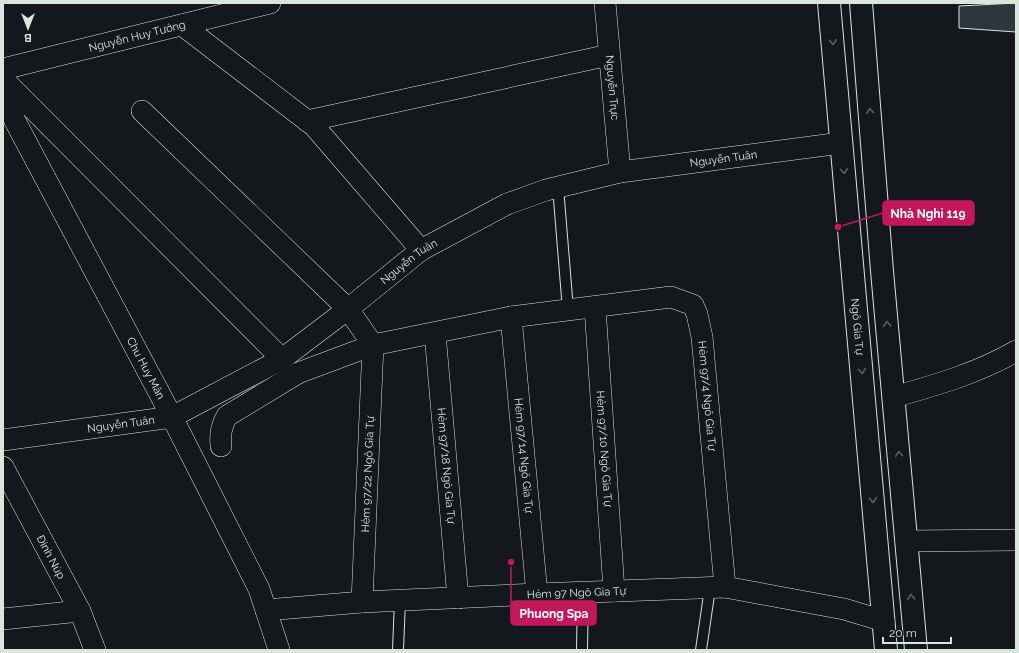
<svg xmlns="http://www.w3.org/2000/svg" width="1019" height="653" viewBox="0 0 1019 653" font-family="Raleway,sans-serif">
	<rect width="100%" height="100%" fill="#14181c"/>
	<path fill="#2c363c" stroke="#d8e6dc" d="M 1016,3 L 1016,32 L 959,28 L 959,6 Z"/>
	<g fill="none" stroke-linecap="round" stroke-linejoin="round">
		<defs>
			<path id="lane" d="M 558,187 L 568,310
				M 398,650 L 400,600
				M 582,650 L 583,592
				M 701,650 L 710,588"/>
			<g id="street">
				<path id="s1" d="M 605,3 L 620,172"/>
				<path d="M 182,25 L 314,126 L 421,250"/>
				<path id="s2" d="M 3,69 L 270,3"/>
				<path d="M 3,79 L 282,359"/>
				<path id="s3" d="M 3,91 L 15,121 L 172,417 L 259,589 L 279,650"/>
				<path d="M 142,111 L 348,309 L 373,345"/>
				<path d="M 307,121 L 609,55"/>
				<path id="s4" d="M 595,307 L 614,591"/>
				<path id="s5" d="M 511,317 L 537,594"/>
				<path id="s6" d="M 435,333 L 458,598"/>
				<path d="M 894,397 C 936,385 978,373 1016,351"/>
				<path id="s7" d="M 3,440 L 172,417 L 282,359 L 348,309 L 421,250 L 507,204 L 546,190 L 620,172 L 841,143"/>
				<path id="s8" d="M 221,446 C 220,434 221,426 227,416 L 298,373 L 373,345 L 511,317 L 671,297 L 693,305 L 697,314 L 702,337 L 725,587"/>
				<path id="s9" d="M 3,467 L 80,611 L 95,650"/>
				<path d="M 906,541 L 1016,540"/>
				<path id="s10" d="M 362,602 L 373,345"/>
				<path id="s11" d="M 266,610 L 362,602 L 537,594 L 725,587 L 844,609 L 884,621"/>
				<path d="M 3,619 L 80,611"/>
			</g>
			<g id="secondary">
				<path id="s12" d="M 829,3 L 886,650"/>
				<path d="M 861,3 L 882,271 L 916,650"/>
			</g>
		</defs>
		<use href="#lane" stroke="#d8e6dc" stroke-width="12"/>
		<use href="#street" stroke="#d8e6dc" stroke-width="22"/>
		<use href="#secondary" stroke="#d8e6dc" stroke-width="24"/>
		<use href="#lane" stroke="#14181c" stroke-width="10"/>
		<use href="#street" stroke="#14181c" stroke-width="21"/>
		<use href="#secondary" stroke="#14181c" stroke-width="22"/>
	</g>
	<defs><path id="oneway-chevron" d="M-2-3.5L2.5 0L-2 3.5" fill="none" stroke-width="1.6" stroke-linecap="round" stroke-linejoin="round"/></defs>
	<g stroke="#59605f">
		<use href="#oneway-chevron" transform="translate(833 42) rotate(85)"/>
		<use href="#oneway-chevron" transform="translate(870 111) rotate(-95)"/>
		<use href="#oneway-chevron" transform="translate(844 171) rotate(85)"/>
		<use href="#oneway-chevron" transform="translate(887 324) rotate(-95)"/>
		<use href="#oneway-chevron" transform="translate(862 371) rotate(85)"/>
		<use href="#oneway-chevron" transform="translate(899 454) rotate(-95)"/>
		<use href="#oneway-chevron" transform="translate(873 500) rotate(85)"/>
		<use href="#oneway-chevron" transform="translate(911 597) rotate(-95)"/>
	</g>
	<g text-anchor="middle" stroke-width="3" stroke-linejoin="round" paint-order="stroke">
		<g font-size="11" fill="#d8e6dc" stroke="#14181c">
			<text dy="4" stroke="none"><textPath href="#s2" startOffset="138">Nguyễn Huy Tưởng</textPath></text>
			<text dy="4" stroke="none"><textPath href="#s1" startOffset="85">Nguyễn Trực</textPath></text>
			<text dy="4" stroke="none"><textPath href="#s7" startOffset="791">Nguyễn Tuân</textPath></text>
			<text dy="4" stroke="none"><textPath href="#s7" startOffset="455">Nguyễn Tuân</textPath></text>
			<text dy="4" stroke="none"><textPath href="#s12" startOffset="325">Ngô Gia Tự</textPath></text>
			<text dy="4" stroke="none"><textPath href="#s3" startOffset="312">Chu Huy Mân</textPath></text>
			<text dy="4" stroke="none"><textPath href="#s8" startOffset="612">Hẻm 97/4 Ngô Gia Tự</textPath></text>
			<text dy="4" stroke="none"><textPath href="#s7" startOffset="119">Nguyễn Tuân</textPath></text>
			<text dy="4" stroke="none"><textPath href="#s4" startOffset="142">Hẻm 97/10 Ngô Gia Tự</textPath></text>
			<text dy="4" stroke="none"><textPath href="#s5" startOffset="139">Hẻm 97/14 Ngô Gia Tự</textPath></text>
			<text dy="4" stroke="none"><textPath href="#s6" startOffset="133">Hẻm 97/18 Ngô Gia Tự</textPath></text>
			<text dy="4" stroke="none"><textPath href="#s10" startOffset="128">Hẻm 97/22 Ngô Gia Tự</textPath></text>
			<text dy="4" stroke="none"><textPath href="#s9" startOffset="102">Đinh Núp</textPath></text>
			<text dy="4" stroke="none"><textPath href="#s11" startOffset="311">Hẻm 97 Ngô Gia Tự</textPath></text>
		</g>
	</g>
	<path fill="none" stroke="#c2185b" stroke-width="1.5" d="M838 227L883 213M511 562L511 613"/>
	<g fill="#c2185b" stroke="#14181c" stroke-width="1.5">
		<circle cx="838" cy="227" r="4"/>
		<circle cx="511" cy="562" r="4"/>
	</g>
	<g fill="#c2185b" stroke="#c2185b" stroke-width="1.5">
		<rect x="883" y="201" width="91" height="24" rx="4"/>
		<rect x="511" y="601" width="85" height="24" rx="4"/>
	</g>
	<g font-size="12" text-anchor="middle" font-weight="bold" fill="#fff">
		<text x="928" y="218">Nhà Nghỉ 119</text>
		<text x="554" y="618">Phuong Spa</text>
	</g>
	<rect width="1019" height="653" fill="none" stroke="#d8e6dc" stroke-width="8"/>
	<g transform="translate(28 28) rotate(180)" stroke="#14181c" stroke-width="3" paint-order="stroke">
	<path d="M0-3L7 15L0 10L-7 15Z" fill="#d8e6dc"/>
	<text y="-6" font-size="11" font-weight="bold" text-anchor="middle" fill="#d8e6dc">B</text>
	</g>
	<path d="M883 637v6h68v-6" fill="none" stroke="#d8e6dc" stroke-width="2"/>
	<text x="889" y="637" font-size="12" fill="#d8e6dc" stroke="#14181c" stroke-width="3" paint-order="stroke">20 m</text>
</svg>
